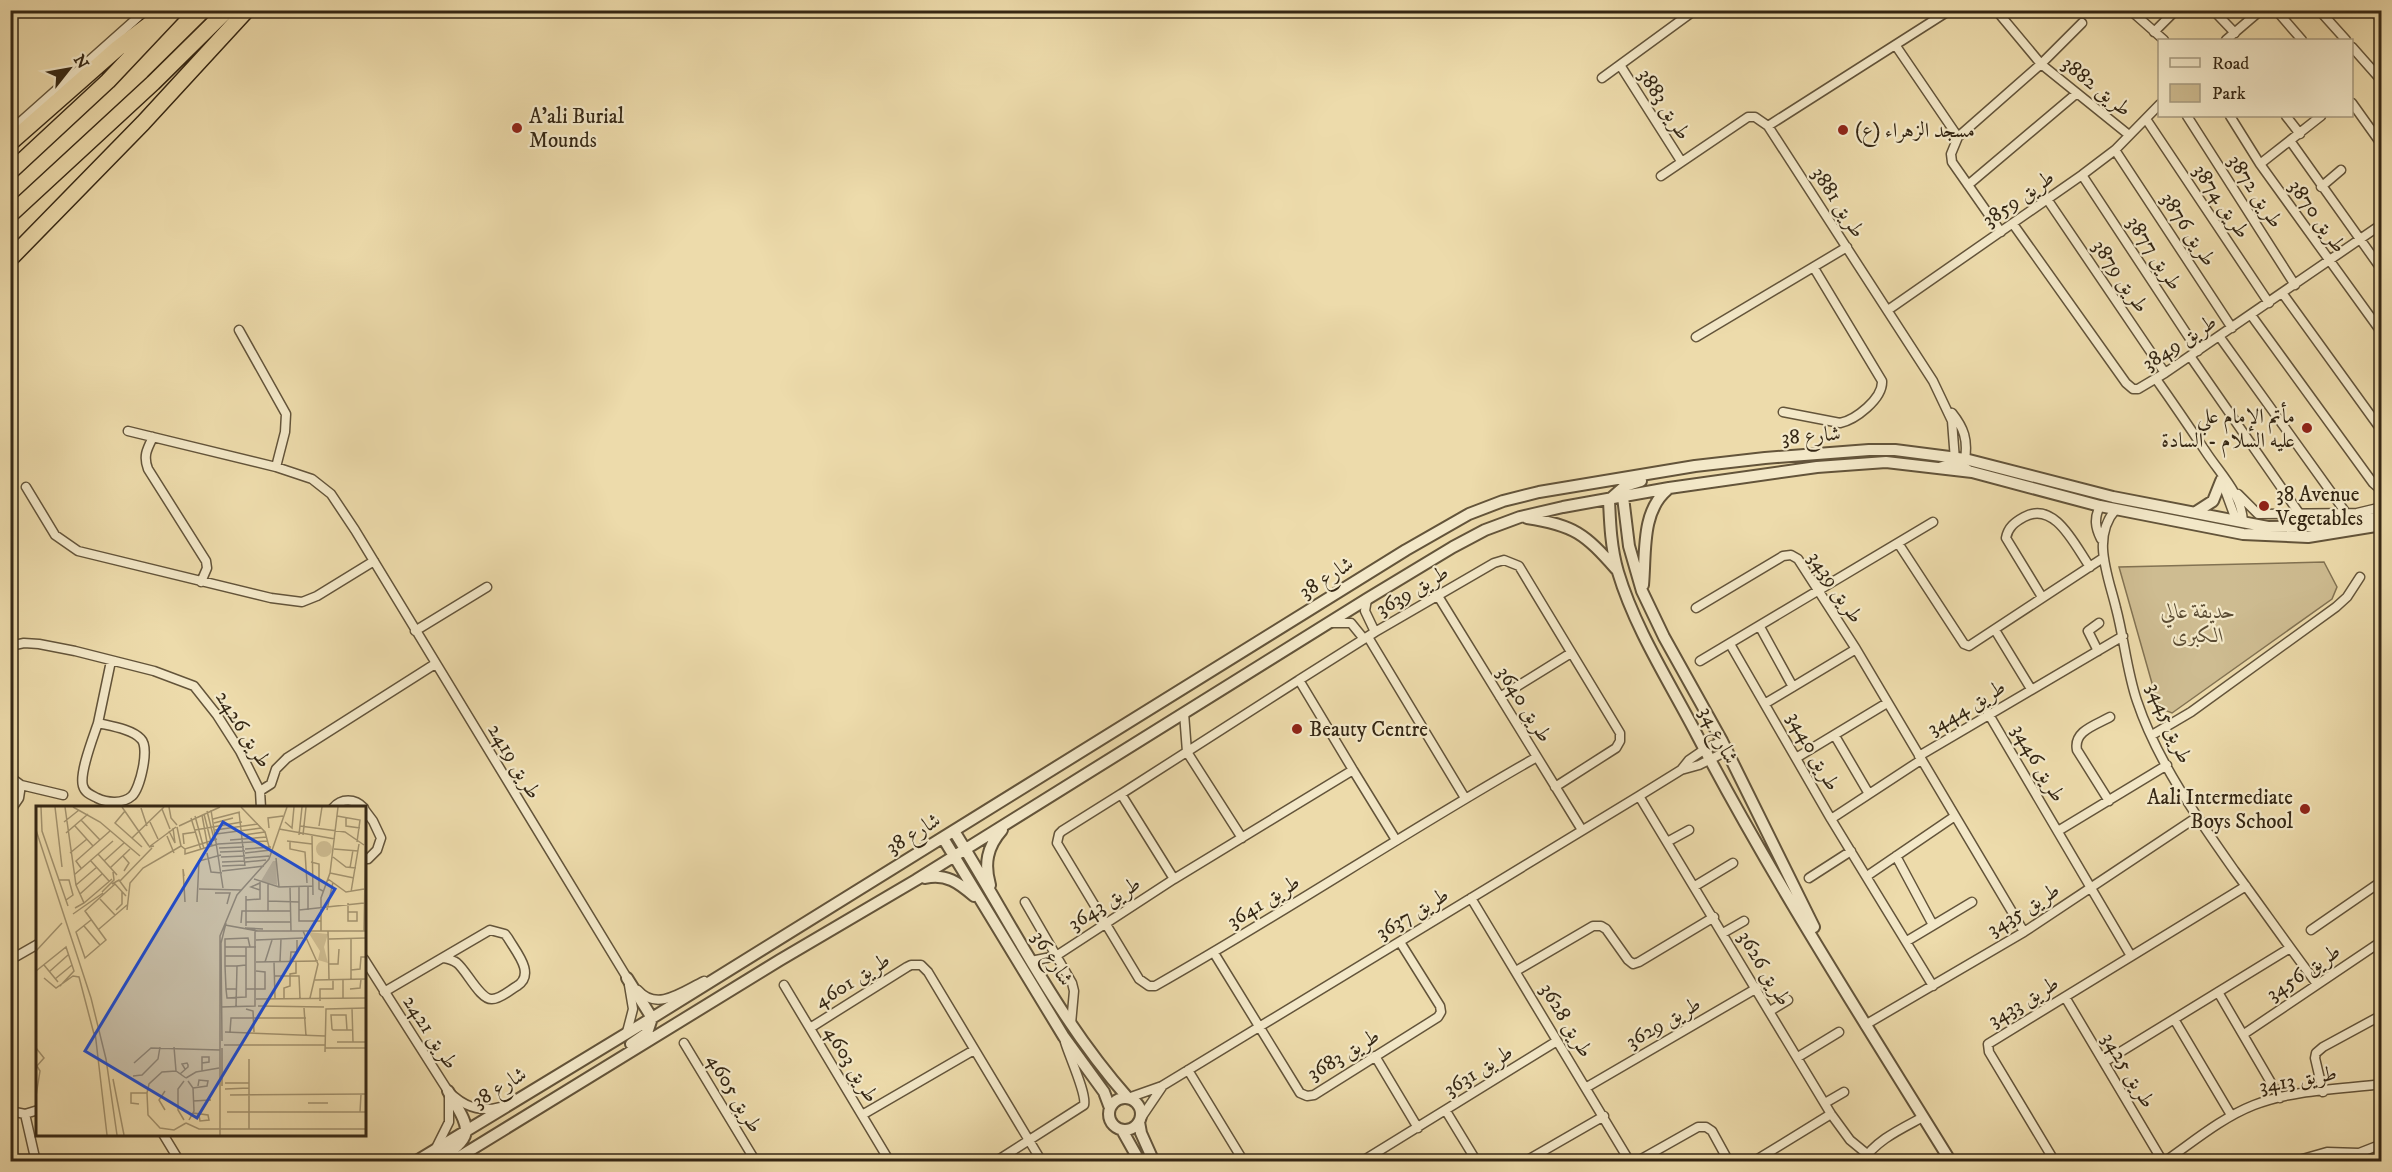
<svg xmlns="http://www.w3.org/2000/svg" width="2392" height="1172" viewBox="0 0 2392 1172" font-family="'IM FELL DW Pica',Amiri,serif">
	<rect width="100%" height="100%" fill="#eddbab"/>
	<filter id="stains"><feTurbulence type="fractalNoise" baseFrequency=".00333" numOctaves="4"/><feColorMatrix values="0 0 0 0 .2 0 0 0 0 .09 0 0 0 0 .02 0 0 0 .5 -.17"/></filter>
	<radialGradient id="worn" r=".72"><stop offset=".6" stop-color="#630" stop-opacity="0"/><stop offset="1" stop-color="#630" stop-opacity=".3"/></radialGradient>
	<path fill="#cebc91" stroke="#827252" stroke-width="1.5" d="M 2324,562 L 2337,587 L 2332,599 L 2172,713 L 2159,708 L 2119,567 Z"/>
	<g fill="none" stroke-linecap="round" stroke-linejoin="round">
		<defs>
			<path id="minor" d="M 1996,10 L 2041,64 L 2129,135
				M 2130,10 L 2164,40
				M 2213,10 L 2235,33
				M 2276,10 L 2302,40
				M 2319,10 L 2346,40
				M 2373,10 L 2382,21
				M 2154,32 L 2176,10
				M 2226,40 L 2261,10
				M 1896,46 L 1958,137
				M 2352,47 L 2382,81
				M 1620,65 L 1681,161
				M 1602,78 L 1695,10
				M 2352,103 L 2382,145
				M 2187,116 L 2295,285
				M 2230,116 L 2260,164 L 2382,333
				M 2286,116 L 2300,134
				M 2146,119 L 2269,303
				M 1768,126 L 1950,10
				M 10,131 L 146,10
				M 2291,142 L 2382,270
				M 2115,150 L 2232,328
				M 2260,164 L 2321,116
				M 2082,175 L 2198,351
				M 1661,176 L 1748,117 L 1755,117 L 1768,126 L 1933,381 L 1952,421 L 1955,460 L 1970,471
				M 1968,185 L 2077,93
				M 2321,187 L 2341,170
				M 2047,199 L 2165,373
				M 2013,224 L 2126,383 L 2133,389 L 2138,389 L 2165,373 L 2382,224
				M 2001,232 L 1952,162 L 1951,154 L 1958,137 L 2041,64 L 2082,23
				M 2283,294 L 2382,431
				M 1888,310 L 2082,175 L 2115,150 L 2160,104
				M 2251,315 L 2373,483 L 2382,491
				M 239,330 L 286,414 L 285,432 L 276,467
				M 2219,336 L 2346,513
				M 1696,337 L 1847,247
				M 2190,356 L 2299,513
				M 2156,379 C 2173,403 2190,428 2206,452 C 2221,475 2241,493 2243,521
				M 1783,412 L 1840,423 C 1855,420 1883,399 1882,381 L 1814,268
				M 128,431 L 276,467 L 312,479 L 331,494 L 355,530 L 629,981
				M 153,437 C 147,449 143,456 148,469 L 206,561 L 207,568 L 201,582
				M 1939,467 L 1965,459 C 1968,440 1964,428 1952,413
				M 2221,479 L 2236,520
				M 26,487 L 55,535 L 78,551 L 271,598 L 302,602 L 317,596 L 374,561
				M 2238,494 L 2258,514 L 2357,513 L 2382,507
				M 2100,506 C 2094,518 2095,527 2101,539
				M 2116,509 C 2091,537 2108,575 2116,608 C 2124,638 2127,672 2137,701 C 2157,761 2198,819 2234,870 C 2262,908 2289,947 2317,984
				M 1898,543 L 1964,644 L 1969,646 L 2103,558
				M 1438,596 L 1582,830
				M 2042,597 L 2006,538 C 2008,527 2015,522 2024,517 C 2055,500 2075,546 2090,567
				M 1367,599 L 1365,611 L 1375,632
				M 1696,608 L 1783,556 L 1791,555 L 1798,559 L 1856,649 L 2024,932
				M 1330,623 L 1351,623 L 1364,639
				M 1760,627 L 1793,687
				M 1995,630 L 2031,689
				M 415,631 L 487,587
				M 1368,637 L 1465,798
				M 1730,644 L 1831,819 L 1933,986
				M 10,646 L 24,643 L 39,644 L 75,651 L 154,671 L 194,686 L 217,715 L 240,751 L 260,791 L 261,808
				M 2098,651 L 2088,631 L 2099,623
				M 1700,661 L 1933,522
				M 1500,697 L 1571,653
				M 1766,703 L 1856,649
				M 1184,713 L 1187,752 L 1242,838
				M 1988,713 L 2131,956
				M 98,723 C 110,726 132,729 141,739 C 150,748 140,788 132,796 C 123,804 107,803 97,798 C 91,795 85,793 83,786 C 79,773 93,738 98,723 Z
				M 98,723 L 111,661
				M 2152,735 L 2191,712 L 2336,607 L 2347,597 L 2360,577
				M 1835,736 L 1869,794
				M 1919,756 L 2123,636
				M 1796,758 L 1887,703
				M 1353,770 L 1299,680 L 1375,632 L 1494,563 L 1504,560 L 1519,566 L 1620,733 L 1620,741 L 1616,748 L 1555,787
				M 1681,770 L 1699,765 L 1727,751
				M 10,777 L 21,785 L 63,795
				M 260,791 L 271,784 L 276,769 L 287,758 L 435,664
				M 1121,794 L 1062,831 L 1059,834 L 1057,843 L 1139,979 L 1149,986 L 1155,986 C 1284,913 1408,830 1537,757
				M 1639,796 L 1831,1114 L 1850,1140 L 1867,1154
				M 2109,801 L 2077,750 C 2073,731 2096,725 2110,717
				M 333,808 C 341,798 355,798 364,808
				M 364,809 L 373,821 L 381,838 L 377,850 L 368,859 L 364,859
				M 10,811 L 19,798 L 21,785
				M 1831,819 L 1921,760
				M 2058,831 L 2167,765
				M 1667,842 L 1689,830
				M 1896,856 L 1933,925
				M 1867,876 L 1955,816
				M 1809,878 L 1851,851
				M 1174,879 L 1121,794 L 1299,680
				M 1695,886 L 1733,863
				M 1471,898 L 1630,1162
				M 1025,902 L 1072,983 L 1074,991 L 1071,1024
				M 2311,930 L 2382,881
				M 1723,933 L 1744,921
				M 1907,941 L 1972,902
				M 1214,953 L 1300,1093 L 1307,1096 L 1314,1095 L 1438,1017 L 1441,1012 L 1440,1006 L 1400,942
				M 364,959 L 448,1091 C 463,1106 479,1113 500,1107
				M 10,960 L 38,944
				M 1031,961 L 1056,956 L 1174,879 L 1353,770 L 1396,840
				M 1516,971 L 1593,926 L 1601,926 L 1606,929 L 1628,960 L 1633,964 L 1639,962 L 1714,917
				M 784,985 L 890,1162
				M 638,990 C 657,1012 683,991 704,981
				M 384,992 L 490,930 L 505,934 L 508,938 C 516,952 536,974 517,986 C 510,990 500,999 492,999 C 480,1000 467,971 457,963 C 453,960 449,959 444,958
				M 2218,992 L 2280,1098
				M 2065,997 L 2163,1162
				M 1770,1011 L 1788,1000
				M 2174,1019 L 2231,1115
				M 1865,1025 L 2024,932 L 2197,817
				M 810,1028 L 907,967 L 911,965 L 921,965 L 928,972 L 1042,1162
				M 627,1032 L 633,1009 L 629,985
				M 2244,1034 L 2382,941
				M 684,1043 L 756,1162
				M 1375,1056 L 1418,1128
				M 1798,1057 L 1839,1032
				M 2104,1062 L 2290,948
				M 1188,1070 L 1244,1162
				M 1587,1087 L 1757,988
				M 2323,1092 L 2315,1058 L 2316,1053 L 2323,1047 L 2382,1015
				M 1128,1098 L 1162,1086 L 1639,796 L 1681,770 L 1689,760 L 1705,749 L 1722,741
				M 1825,1103 L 1844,1092
				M 10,1111 L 25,1114 L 38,1110
				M 1446,1111 L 1477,1162
				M 25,1114 L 36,1162
				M 862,1115 L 974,1050
				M 1141,1118 L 1162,1087
				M 163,1134 L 180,1162
				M 436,1148 L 449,1122 L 449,1095
				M 995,1162 L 1084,1105 C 1087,1094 1069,1056 1065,1042
				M 1361,1162 L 1557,1041
				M 1524,1162 L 1604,1116
				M 1636,1162 L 1698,1127 L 1706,1127 L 1712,1131 L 1729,1162
				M 1753,1162 L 1831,1114
				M 1862,1162 C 1876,1140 1901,1129 1923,1117
				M 2055,1162 L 1989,1052 L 1988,1044 L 2246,886
				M 2164,1162 C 2193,1142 2221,1118 2254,1105 C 2292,1090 2341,1089 2382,1084
				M 2292,1162 L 2327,1152 L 2359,1153 L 2382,1144"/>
			<path id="tertiary" d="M 1641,481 L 1625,486 L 1609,500 C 1610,524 1611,548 1618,572 C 1635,629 1670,683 1697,735 C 1774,882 1864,1021 1951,1162
				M 1620,492 L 1623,497 L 1629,546 L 1642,591 L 1664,637 L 1722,741 L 1814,927
				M 2196,512 L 2213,501 L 2221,481
				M 1527,518 C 1574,525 1585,534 1616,569
				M 1643,585 C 1646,553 1641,512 1667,490
				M 954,831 C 1010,921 1057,1018 1128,1098
				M 943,838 L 1064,1037 L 1104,1092 L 1110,1108
				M 925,878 C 946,873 959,883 974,896
				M 990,885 C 984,864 987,847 1002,830
				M 627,978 L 652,1018 L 647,1033 L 631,1044
				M1109 1114a16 16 0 1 1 32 0a16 16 0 1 1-32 0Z
				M 1139,1122 L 1141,1133 L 1154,1162
				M 1122,1130 L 1140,1162
				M 415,1162 L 652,1018 L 1406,550 L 1469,514 L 1503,501 L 1539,492 L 1695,466 L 1765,458 L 1869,450 L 1895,450 L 1965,459 L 2113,497 L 2268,527 L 2324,526 L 2382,517
				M 435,1162 C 477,1135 471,1131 448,1091
				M 451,1162 L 780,960 L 916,880 L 1367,599 L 1453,547 L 1485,530 L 1520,517 L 1563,507 L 1669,488 L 1817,467 L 1886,462 L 1972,472 L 2100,506 L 2243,534 L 2308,537 L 2382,525"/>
			<path id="motorway" d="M 10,143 L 118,48 L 163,14
				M 10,172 L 108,81 L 175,10
				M 10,215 L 153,83 L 227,10
				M 10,259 L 143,123 L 247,10"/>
		</defs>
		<use href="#minor" stroke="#63543a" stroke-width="11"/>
		<use href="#tertiary" stroke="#63543a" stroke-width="14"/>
		<use href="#motorway" stroke="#352714" stroke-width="18"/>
		<use href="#minor" stroke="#f3e8c8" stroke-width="8"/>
		<use href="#tertiary" stroke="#f3e8c8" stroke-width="10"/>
		<use href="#motorway" stroke="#eddbab" stroke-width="15"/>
	</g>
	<g fill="#8f2418" stroke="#f3e8c8" stroke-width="2">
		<circle cx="517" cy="128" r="6"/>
		<circle cx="1843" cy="130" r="6"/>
		<circle cx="2307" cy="428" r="6"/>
		<circle cx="2264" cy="506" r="6"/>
		<circle cx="1297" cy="729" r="6"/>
		<circle cx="2305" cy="809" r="6"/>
	</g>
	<g text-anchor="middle" stroke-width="4.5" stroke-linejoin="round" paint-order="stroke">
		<g font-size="21" fill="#352714" stroke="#f3e8c8">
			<text transform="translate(2097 86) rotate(39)" y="7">طريق 3882</text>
			<text transform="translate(1665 104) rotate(58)" y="7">طريق 3883</text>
			<text transform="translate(2256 191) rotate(57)" y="7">طريق 3872</text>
			<text transform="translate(2018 198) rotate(-35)" y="7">طريق 3859</text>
			<text transform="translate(2222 201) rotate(56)" y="7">طريق 3874</text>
			<text transform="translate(1839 202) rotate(57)" y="7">طريق 3881</text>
			<text transform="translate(2318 216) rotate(55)" y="7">طريق 3870</text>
			<text transform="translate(2189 229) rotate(57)" y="7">طريق 3876</text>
			<text transform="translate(2155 253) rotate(57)" y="7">طريق 3877</text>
			<text transform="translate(2121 276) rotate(56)" y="7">طريق 3879</text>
			<text transform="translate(2179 342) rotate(-33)" y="7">طريق 3849</text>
			<text transform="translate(1811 435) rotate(-4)" y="7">شارع 38</text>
			<text transform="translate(1326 577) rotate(-32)" y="7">شارع 38</text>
			<text transform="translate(1836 587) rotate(56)" y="7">طريق 3439</text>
			<text transform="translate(1412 590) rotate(-30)" y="7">طريق 3639</text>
			<text transform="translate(1525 704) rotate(58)" y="7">طريق 3640</text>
			<text transform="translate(1966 707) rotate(-31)" y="7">طريق 3444</text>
			<text transform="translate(2170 723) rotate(67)" y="7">طريق 3445</text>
			<text transform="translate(244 729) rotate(58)" y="7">طريق 2426</text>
			<text transform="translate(1719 735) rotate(63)" y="7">شارع 34</text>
			<text transform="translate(1814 751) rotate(61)" y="7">طريق 3440</text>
			<text transform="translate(515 761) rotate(59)" y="7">طريق 2419</text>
			<text transform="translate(2039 763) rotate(60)" y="7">طريق 3446</text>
			<text transform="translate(913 833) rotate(-31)" y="7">شارع 38</text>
			<text transform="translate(1263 901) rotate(-32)" y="7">طريق 3641</text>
			<text transform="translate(1104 903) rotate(-33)" y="7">طريق 3643</text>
			<text transform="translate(2023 909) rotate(-32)" y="7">طريق 3435</text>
			<text transform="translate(1412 913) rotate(-31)" y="7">طريق 3637</text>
			<text transform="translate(1053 958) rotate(59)" y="7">شارع 36</text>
			<text transform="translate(1765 968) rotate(59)" y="7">طريق 3626</text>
			<text transform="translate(2303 972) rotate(-34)" y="7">طريق 3456</text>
			<text transform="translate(852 980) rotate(-32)" y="7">طريق 4601</text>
			<text transform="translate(2023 1001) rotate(-31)" y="7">طريق 3433</text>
			<text transform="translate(1567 1020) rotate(59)" y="7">طريق 3628</text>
			<text transform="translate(1663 1022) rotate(-30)" y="7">طريق 3629</text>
			<text transform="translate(431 1032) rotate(57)" y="7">طريق 2421</text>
			<text transform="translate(1343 1054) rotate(-31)" y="7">طريق 3683</text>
			<text transform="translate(852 1064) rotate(59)" y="7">طريق 4603</text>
			<text transform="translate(1478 1070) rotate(-32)" y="7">طريق 3631</text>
			<text transform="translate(2129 1070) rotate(59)" y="7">طريق 3425</text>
			<text transform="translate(2298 1079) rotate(-10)" y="7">طريق 3413</text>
			<text transform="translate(499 1087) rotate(-31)" y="7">شارع 38</text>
			<text transform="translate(735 1093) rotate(59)" y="7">طريق 4605</text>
		</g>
		<g font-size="21" fill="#352714" stroke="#f3e8c8" text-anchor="start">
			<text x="529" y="123">A'ali Burial<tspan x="529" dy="24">Mounds</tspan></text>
			<text x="1855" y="137">مسجد الزهراء (ع)</text>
			<text x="2295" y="423" text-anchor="end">مأتم الإمام علي<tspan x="2295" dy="24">عليه السلام - السادة</tspan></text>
			<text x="2276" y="501">38 Avenue<tspan x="2276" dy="24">Vegetables</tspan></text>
			<text x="1309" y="736">Beauty Centre</text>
			<text x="2293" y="804" text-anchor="end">Aali Intermediate<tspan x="2293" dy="24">Boys School</tspan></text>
		</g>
		<g font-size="21" font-style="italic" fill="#5b4c33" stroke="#f3e8c8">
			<text x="2198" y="618">حديقة عالي<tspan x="2198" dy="24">الكبرى</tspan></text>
		</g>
	</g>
	<g transform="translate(36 806)">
		<rect width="330" height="330" fill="#eddbab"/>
		<path d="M280 43a8 8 0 1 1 16 0a8 8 0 1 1-16 0ZM 237,55 L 240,55 L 241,79 L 225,75 ZM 272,126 L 292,128 L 288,141 L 292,157 L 282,154 L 284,145 Z" fill="#cebc91"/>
		<path fill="none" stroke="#a3936f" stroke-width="1.5" d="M 5,1 L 6,25 L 32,100M 19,1 L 26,61M 29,1 L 40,79 L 48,97 L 39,102M 37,1 L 64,16 L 104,50M 86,1 L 113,40M 133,1 L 135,12 L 141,19M 205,1 L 229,26 L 234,44 L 209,47M 105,2 L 111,20M 126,3 L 134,23M 175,4 L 187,82M 89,5 L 79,17 L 106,41M 171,5 L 178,33M 203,6 L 209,60M 168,8 L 176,40M 166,9 L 172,42M 159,10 L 168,43M 301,10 L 324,14 L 321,36M 310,11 L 310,20 L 324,22M 155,12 L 165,44M 177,13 L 204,6M 45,14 L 64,34M 28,16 L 43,4M 114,16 L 122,33M 249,16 L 256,22 L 258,1M 178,17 L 197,12M 39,20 L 57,40M 143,20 L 184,1M 264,20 L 309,26 L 328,39M 283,20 L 286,1M 141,21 L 145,40M 233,22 L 232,12 L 247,10M 243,23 L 299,33M 0,24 L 55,192 L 70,253 L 81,329M 159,24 L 206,16M 179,24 L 222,18M 133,25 L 139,37 L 137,22M 30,27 L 52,8M 180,28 L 225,22M 207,29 L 229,26M 263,29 L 266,1M 267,29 L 270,1M 131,30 L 138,47M 276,30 L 277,89M 96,32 L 128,1M 194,34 L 231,31M 251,35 L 276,38M 254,36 L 254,43 L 269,46 L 271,77M 148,38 L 147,28 L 160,26M 118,40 L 113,41 L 140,21M 183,42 L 208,41M 149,43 L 149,48 L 182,38 L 232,35M 209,43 L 235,41M 298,43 L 322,45M 184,46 L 209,45M 34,47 L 51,33M 171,47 L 175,66 L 186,67M 62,48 L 81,69M 87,50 L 93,57 L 88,65M 185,51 L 209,50M 297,51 L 310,61 L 320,62M 209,52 L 233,50M 240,52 L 243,81M 54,54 L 73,75M 68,55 L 88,37M 186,56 L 209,55M 209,56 L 230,54M 275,56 L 283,58 L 283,83 L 287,85M 186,60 L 209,59M 45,62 L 40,55 L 74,25M 74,62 L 94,43M 314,62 L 317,44M 186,65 L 228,60M 294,67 L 318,72M 38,69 L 77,35M 148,70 L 147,63 L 149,96M 218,73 L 243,81 L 277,80M 292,73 L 310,86 L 328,83M 23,74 L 33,74 L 37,89 L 30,94M 84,75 L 116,42M 224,77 L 215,81 L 224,84M 76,78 L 83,74 L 91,85M 40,79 L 61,61M 272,80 L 272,104M 254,81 L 255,125M 263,81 L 263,115 L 285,115M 163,83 L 206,84M 66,86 L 78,74 L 77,66M 315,86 L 323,38M 179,87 L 194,87 L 191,98M 44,88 L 66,68M 64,93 L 79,109M 210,94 L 224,93 L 224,76M 232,95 L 263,96M 161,96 L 163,55 L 185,49M 48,97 L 76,73M 312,97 L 312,115 L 321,115 L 321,106 L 312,106M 80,104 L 86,98 L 86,86M 91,104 L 94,77 L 107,62 L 145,40 L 149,43 L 181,33M 263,104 L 328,97M 291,104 L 297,76M 232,105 L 232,78M 37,108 L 67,87M 55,114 L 40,126 L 49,152 L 70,134 L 49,105 L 79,78 L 90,90M 210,116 L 255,116M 205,117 L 206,105 L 255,105M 189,119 L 222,125 L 330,125M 48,120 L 64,139M 210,120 L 210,90M 209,122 L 227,123M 63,123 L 91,99M 267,125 L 282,158 L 274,192M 285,125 L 285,92 L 294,67 L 302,1M 292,125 L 293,173M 328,125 L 330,19M 293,133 L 330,132M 315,133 L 315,173M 220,134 L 267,132M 189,141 L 220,141M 0,145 L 26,117M 189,150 L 210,150M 244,155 L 245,133M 220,156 L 282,155M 229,156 L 236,134M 238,156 L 239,192M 254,158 L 255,146 L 261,146 L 261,134M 293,158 L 302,158 L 303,143M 8,159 L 22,176M 189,160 L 190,183 L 201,183M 201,160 L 189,160 L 189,133 L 212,132 L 214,141M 315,164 L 324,163 L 325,151 L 330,151M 0,165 L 30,141 L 38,165 L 24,180M 13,166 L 32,149M 239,170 L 263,170 L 264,192M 8,172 L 20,182 L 37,170 L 43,171 L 58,228M 19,173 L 36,159M 307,173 L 307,192M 279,174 L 330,173M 190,183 L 191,192 L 210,191 L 210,141M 210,183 L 229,183 L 229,166 L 220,165M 314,183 L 324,182 L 325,173M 248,192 L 248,182 L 254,180 L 254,168 L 260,167 L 260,155M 220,193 L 330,192M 284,195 L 284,183 L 297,183 L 297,173M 222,200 L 288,201M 185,201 L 219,200 L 219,123M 200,201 L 201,160 L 210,159M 268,202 L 270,230M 316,202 L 317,236M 210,203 L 217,205 L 218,226M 311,224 L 310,209 L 295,209 L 296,223 L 297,224 L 316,224M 59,226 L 71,329M 189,226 L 289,230M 194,226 L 195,212 L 270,212M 186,235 L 185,137 L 190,117M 301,236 L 330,236M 188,239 L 289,239M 138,241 L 140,265M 0,242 L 8,252 L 0,261M 186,242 L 186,280M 289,242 L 330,242M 289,246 L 290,203 L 330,202M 213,253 L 213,323M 98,257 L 115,242 L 184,244M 166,265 L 166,251 L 173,251 L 173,256 L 166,257M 144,268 L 152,261 L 152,259 L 151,257 L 146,258 L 149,263M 97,270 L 106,269 L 122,253 L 124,241M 150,272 L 160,266 L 183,262M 77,273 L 88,329M 148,275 L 142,283 L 142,304 L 148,314M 152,275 L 157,282 L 158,305 L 153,314M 189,277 L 213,277M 157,282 L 171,280 L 172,275 L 163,274 L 162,280M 189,283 L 213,282M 129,285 L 123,294 L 129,304M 194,289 L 330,288M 0,290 L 4,265 L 1,260M 157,295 L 175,294M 272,297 L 292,297M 103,298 L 95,297 L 95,287 L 111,287M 191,306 L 330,306M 324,306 L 325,288M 157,307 L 172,309 L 173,314 L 164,315 L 163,309M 150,317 L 163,323 L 330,323M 150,317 L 138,324 L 124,322 L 112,309 L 111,287 L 113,278 L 126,266 L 140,265 L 150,272M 184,329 L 184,130 L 201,89 L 233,53 L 251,1"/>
		<path fill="#1d4ed8" fill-opacity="0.15" stroke="#1d4ed8" stroke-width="3" d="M 187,16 L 299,83 L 161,312 L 49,245 Z"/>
		<rect width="330" height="330" fill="none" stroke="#352714" stroke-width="3"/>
	</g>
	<rect width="2392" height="1172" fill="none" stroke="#eddbab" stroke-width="36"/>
	<rect x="12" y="12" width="2368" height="1148" fill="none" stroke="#352714" stroke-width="3"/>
	<rect x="18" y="18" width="2356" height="1136" fill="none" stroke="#352714" stroke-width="1.5"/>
	<rect x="2158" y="39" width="195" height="78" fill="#f3e8c8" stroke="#a79b80" stroke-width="1.5"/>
	<rect x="2170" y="58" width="30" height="9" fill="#f3e8c8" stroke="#a79b80" stroke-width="1.5"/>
	<text x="2212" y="69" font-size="18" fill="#352714">Road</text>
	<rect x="2170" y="84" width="30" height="18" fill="#cebc91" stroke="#a79b80" stroke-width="1.5"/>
	<text x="2212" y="99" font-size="18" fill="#352714">Park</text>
	<g transform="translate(69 69) rotate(59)" stroke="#f3e8c8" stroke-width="4.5" paint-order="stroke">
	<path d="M0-4.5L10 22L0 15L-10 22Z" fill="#352714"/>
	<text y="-9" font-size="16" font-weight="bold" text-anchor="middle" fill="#352714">N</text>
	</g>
	<rect width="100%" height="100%" filter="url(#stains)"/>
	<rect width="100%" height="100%" fill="url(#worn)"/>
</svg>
